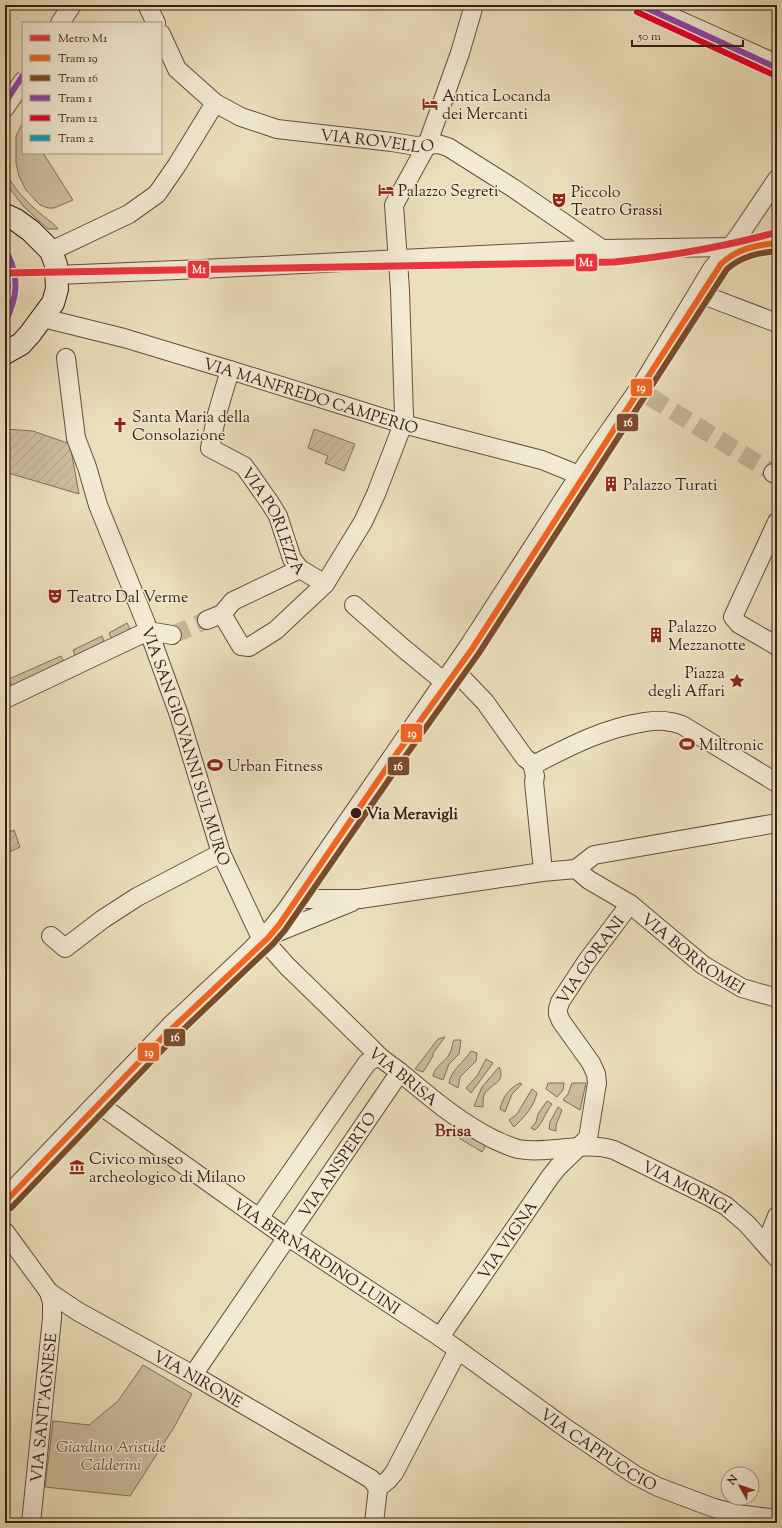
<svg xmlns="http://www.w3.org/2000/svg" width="782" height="1528" viewBox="0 0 782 1528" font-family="'Sorts Mill Goudy',serif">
	<defs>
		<pattern id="garden-furrows" width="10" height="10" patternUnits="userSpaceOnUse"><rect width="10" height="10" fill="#ccbe9f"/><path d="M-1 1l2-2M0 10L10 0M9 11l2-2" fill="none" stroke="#b0a388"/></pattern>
	</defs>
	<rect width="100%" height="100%" fill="#ebdfbb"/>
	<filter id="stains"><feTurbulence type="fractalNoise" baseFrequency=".005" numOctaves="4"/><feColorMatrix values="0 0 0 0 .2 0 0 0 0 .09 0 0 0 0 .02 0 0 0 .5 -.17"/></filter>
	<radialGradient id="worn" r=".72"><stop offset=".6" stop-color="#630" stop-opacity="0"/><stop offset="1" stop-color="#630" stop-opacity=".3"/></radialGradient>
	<path fill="#ccbe9f" stroke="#816e5a" d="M 23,122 L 23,153 L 43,153 L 73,200 L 54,208 L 48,208 L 40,205 L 26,190 L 19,176 L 16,163 L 16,136 Z
		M 5,169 C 11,187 28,203 42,215 C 48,220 54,223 58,229 L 48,229 L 24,207 L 13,193 L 5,181 Z
		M 127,623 L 131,631 L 112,640 L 109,633 Z
		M 102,636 L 105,644 L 76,658 L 73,650 Z
		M 61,656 L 65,663 L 12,686 L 9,679 Z
		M 445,1037 L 433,1053 L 433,1056 L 423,1072 L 415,1069 L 438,1039 Z
		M 454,1040 L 461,1040 L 459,1054 L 449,1064 L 443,1080 L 433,1076 C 435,1065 445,1063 450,1053 C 452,1049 452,1044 454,1040 Z
		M 471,1051 L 477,1053 L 476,1061 L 460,1077 L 458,1088 L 449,1083 C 451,1070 464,1062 471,1051 Z
		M 486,1059 L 493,1063 L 471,1093 L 466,1088 L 477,1076 Z
		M 499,1067 C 507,1083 489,1084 484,1095 C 483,1098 483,1103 483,1107 L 474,1106 L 482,1087 Z
		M 520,1083 L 522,1084 L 512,1094 L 505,1112 L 500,1109 C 503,1097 508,1089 520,1083 Z
		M 548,1083 L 564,1083 L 563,1090 L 557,1097 L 546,1089 Z
		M 572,1083 L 586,1083 L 580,1110 L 563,1100 L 568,1094 Z
		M 532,1089 L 537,1093 C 534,1107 524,1117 514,1127 L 509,1120 L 517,1114 Z
		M 547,1101 L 552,1104 C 545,1113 543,1123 535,1130 L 531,1128 L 536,1122 L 538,1114 Z
		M 558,1107 L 562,1110 L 556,1125 L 556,1131 L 549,1129 L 550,1122 Z
		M 463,1132 L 486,1145 L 482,1152 L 459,1138 Z
		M 143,1365 L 192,1394 L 173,1429 L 130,1496 L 45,1487 L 53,1421 L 89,1425 L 118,1401 Z"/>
	<path fill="url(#garden-furrows)" stroke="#816e5a" d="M 5,257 C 14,274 16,296 5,313 Z
		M 5,429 L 33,431 L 70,444 L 79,494 L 5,472 Z
		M 314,429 L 355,444 L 344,471 L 325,463 L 328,456 L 308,448 Z
		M 14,830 L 20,847 L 5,854 L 5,834 Z"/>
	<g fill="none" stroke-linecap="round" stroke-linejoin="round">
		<path stroke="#c7b89a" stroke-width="18" stroke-dasharray="18 9" stroke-linecap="butt" d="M 650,397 L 773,473
			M 172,635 L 207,620"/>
		<defs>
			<g id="street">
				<path d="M 147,5 L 156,23"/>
				<path d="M 645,5 L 777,64"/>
				<path d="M 60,23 L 72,5"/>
				<path id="s1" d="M 161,34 L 177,69 L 215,103 L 241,117 L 277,129 L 392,142 L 416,146 L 438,144 L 448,147 L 513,188 L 602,249"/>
				<path d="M 5,108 L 23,81"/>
				<path d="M 51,251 L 129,214 L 157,194 L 177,165 L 215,103"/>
				<path d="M 56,275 L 202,269 L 602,249 L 729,247"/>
				<path d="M 698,293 L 777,323"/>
				<path id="s2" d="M 43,318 L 124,338 L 230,370 L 403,424 L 542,460 L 579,475"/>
				<path id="s3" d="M 66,358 L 76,438 L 87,467 L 98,505 L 145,621 L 179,715 L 221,853 L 260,936 L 287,966 L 371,1048 C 381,1060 390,1064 401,1073 C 431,1098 460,1123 495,1140 C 502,1143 510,1147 518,1149 C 549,1155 583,1140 614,1150 L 708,1196 L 726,1206 L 747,1224 L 777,1258"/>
				<path id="s4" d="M 230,370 L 217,414 L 210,448 L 244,466 L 270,503 L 278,516 L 292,559 L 300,569 L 325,584"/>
				<path d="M 404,416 L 400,290 L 394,205 L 427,145 L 460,53 L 474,5"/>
				<path d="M 773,473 L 777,475"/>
				<path d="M 777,522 L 733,617 L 739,624 L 777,646"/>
				<path d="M 354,605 L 403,648 L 443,681"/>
				<path d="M 222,614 L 241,646 L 249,647 L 276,630 L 325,584 L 363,522 L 376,494 L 403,424"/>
				<path d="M 207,620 L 222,614 L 233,601 L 300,569"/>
				<path d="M 148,631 L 172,635"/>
				<path d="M 443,681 C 450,679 455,675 462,678 L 485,702 L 525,758 L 532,763 L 535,776 L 534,782 L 542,861"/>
				<path d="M 5,699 L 148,631"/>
				<path d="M 532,763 L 537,763 C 572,745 605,728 645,722 C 652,721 662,720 670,722 C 674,722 678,724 682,725 L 777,783"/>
				<path id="s5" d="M 576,869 L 589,880 L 630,904 L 703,965 L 742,988 L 777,998"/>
				<path d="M 576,869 L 594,855 L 777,823"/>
				<path d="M 294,899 L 360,899 L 542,872 L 576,869"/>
				<path d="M 51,936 L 65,948 L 103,919 L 137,897 L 221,853"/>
				<path d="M 266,937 L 352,902"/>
				<path id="s6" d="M 97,1103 L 287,1238 L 296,1242 L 440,1337 L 567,1429 L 635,1475 L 658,1487 L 714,1508 L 737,1514 L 770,1518 L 777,1521"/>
				<path d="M 5,1198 L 173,1023 L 250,951 L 272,928 L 287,909 L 470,644 L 587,463 L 645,380 L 712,269 L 738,237 L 777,179"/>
				<path d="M 259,1218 L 367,1063 L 373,1059 L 379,1057"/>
				<path id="s7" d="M 5,1232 L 49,1292 L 77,1311 L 193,1375 L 371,1479 L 378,1488"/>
				<path d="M 766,1244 L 777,1216"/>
				<path id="s8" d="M 440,1337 L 550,1177 L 558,1167 L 588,1138 L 597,1083 L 596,1074 L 591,1063 L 561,1021 L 558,1014 L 558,1009 L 560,1002 L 587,961 L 630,904"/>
				<path id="s9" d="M 193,1375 L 400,1072"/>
				<path id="s10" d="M 31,1523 L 52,1318 L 52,1303 L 49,1292"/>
				<path d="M 374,1523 L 378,1488 L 388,1480 L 394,1473 L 458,1350"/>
			</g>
			<path id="secondary" d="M 5,215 L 16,220 L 31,231 L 51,251 L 56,265 L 57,289 L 53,303 L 30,334 L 21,344 L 5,353"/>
		</defs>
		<use href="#street" stroke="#634e3e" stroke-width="20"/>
		<use href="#secondary" stroke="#361e15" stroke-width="24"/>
		<use href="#street" stroke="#f2ead3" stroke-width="18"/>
		<use href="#secondary" stroke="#f2ead3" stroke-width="22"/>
		<defs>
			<path id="tram-1" d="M 5,1202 L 162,1038 L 268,938 L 279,925 L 390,763 L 472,649 L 721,264 C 737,249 755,245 777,243"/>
			<path id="tram-2" d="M 11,1208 L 168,1044 L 273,944 L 285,930 L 397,768 L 479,653 L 727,269 C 742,256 758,253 777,251"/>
			<path id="tram-3" d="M 640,5 L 777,68
				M 5,103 L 23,75
				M 5,249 C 20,276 18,296 5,323"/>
			<path id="tram-4" d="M 637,12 L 774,75"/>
			<path id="tram-5" d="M 5,267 L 8,286 L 5,302"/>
		</defs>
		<use href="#tram-1" stroke="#f2ead3" stroke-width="9"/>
		<use href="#tram-2" stroke="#f2ead3" stroke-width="9"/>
		<use href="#tram-3" stroke="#f2ead3" stroke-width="9"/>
		<use href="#tram-4" stroke="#f2ead3" stroke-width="9"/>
		<use href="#tram-5" stroke="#f2ead3" stroke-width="9"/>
		<use href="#tram-1" stroke="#f26522" stroke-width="6"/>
		<use href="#tram-2" stroke="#7a4b2a" stroke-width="6"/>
		<use href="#tram-3" stroke="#8e44ad" stroke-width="6"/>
		<use href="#tram-4" stroke="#e4002b" stroke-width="6"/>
		<use href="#tram-5" stroke="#03a2c5" stroke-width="6"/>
		<defs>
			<path id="metro-1" d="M 5,273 L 615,262 C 670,256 724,247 777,232"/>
		</defs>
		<use href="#metro-1" stroke="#f2ead3" stroke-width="10"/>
		<use href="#metro-1" stroke="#ee333e" stroke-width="7"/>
	</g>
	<defs>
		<symbol id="hotel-bare" viewBox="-9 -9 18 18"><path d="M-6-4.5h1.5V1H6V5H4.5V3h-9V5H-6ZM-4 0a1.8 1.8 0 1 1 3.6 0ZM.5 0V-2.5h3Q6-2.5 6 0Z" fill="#8f2418" stroke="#f2ead3" stroke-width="2.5" paint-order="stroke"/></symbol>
		<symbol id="theatre-bare" viewBox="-9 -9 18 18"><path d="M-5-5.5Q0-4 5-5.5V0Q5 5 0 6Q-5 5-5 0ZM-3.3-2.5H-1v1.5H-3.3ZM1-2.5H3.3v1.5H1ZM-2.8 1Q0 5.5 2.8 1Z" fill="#8f2418" stroke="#f2ead3" stroke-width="2.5" paint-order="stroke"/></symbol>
		<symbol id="church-bare" viewBox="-9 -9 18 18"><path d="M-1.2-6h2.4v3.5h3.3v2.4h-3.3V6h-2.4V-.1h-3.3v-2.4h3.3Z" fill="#8f2418" stroke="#f2ead3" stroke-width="2.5" paint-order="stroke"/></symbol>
		<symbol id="building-bare" viewBox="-9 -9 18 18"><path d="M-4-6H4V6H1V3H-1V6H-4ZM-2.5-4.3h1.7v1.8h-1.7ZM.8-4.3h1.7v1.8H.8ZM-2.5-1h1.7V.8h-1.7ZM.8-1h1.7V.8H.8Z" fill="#8f2418" stroke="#f2ead3" stroke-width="2.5" paint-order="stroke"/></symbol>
		<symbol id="sight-bare" viewBox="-9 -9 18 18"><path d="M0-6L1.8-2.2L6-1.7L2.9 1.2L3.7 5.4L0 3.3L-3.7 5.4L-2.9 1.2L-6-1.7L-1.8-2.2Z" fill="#8f2418" stroke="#f2ead3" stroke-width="2.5" paint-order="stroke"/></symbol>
		<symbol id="stadium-bare" viewBox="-9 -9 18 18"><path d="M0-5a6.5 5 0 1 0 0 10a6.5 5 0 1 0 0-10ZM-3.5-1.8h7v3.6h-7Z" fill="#8f2418" stroke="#f2ead3" stroke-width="2.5" paint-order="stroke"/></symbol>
		<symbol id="museum-bare" viewBox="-9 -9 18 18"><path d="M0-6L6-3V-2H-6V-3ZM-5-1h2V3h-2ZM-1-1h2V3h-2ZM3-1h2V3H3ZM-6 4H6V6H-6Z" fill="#8f2418" stroke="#f2ead3" stroke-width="2.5" paint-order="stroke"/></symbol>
	</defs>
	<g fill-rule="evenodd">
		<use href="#hotel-bare" x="419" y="93" width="22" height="22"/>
		<use href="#hotel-bare" x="375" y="179" width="22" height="22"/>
		<use href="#theatre-bare" x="548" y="189" width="22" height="22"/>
		<use href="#church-bare" x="109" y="414" width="22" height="22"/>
		<use href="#building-bare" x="600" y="473" width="22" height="22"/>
		<use href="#theatre-bare" x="44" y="585" width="22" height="22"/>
		<use href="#building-bare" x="645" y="624" width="22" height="22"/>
		<use href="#sight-bare" x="726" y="670" width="22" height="22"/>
		<use href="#stadium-bare" x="676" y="733" width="22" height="22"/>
		<use href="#stadium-bare" x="204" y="754" width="22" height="22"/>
		<use href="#museum-bare" x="66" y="1156" width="22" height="22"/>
	</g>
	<circle fill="#361e15" stroke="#f2ead3" stroke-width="1.5" cx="356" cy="813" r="6"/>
	<g text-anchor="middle" stroke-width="3" stroke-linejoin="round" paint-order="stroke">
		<g font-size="16" fill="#361e15" stroke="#f2ead3" text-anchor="start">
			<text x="442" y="101">Antica Locanda<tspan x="442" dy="18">dei Mercanti</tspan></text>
			<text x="398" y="196">Palazzo Segreti</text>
			<text x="571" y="197">Piccolo<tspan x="571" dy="18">Teatro Grassi</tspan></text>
			<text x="132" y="422">Santa Maria della<tspan x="132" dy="18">Consolazione</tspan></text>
			<text x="623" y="490">Palazzo Turati</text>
			<text x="67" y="602">Teatro Dal Verme</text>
			<text x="668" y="632">Palazzo<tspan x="668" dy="18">Mezzanotte</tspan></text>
			<text x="725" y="678" text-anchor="end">Piazza<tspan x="725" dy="18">degli Affari</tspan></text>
			<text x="699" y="750">Miltronic</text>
			<text x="227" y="771">Urban Fitness</text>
			<text x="89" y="1164">Civico museo<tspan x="89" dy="18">archeologico di Milano</tspan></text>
		</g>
		<g font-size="16" fill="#361e15" stroke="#f2ead3">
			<text dy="6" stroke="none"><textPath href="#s1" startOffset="258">VIA ROVELLO</textPath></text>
			<text dy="6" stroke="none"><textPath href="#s2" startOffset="279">VIA MANFREDO CAMPERIO</textPath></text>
			<text dy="6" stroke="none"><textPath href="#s4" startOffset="182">VIA PORLEZZA</textPath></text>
			<text dy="6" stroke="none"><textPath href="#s3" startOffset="408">VIA SAN GIOVANNI SUL MURO</textPath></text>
			<text dy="6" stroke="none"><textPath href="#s5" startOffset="145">VIA BORROMEI</textPath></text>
			<text dy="6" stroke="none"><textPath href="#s8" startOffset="449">VIA GORANI</textPath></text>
			<text dy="6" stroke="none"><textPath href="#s3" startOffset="813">VIA BRISA</textPath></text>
			<text dy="6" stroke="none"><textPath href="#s9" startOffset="255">VIA ANSPERTO</textPath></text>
			<text dy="6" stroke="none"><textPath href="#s3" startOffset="1128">VIA MORIGI</textPath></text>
			<text dy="6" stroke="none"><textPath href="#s8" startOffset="118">VIA VIGNA</textPath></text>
			<text dy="6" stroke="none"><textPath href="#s6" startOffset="268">VIA BERNARDINO LUINI</textPath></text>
			<text dy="6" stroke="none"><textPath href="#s7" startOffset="247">VIA NIRONE</textPath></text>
			<text dy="6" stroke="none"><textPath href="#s10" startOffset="116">VIA SANT'AGNESE</textPath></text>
			<text dy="6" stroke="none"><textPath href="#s6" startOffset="610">VIA CAPPUCCIO</textPath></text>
		</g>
		<g font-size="16" font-weight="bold" fill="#361e15" stroke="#f2ead3" text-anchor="start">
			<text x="366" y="819">Via Meravigli</text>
		</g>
		<g font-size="16" font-style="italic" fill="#634e3e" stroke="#f2ead3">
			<text x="111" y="1452">Giardino Aristide<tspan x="111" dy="18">Calderini</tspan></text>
		</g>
		<g font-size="17" font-weight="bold" fill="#7a1f14" stroke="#f2ead3">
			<text x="453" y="1136">Brisa</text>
		</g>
	</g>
	<g stroke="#f2ead3" stroke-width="1.5">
		<rect x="575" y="253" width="23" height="19" rx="4" fill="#ee333e"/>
		<rect x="187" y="260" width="23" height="19" rx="4" fill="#ee333e"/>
		<rect x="630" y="378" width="23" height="19" rx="4" fill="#f26522"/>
		<rect x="616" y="413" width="23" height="19" rx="4" fill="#7a4b2a"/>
		<rect x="400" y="723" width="23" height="20" rx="4" fill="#f26522"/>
		<rect x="387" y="756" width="23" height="20" rx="4" fill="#7a4b2a"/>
		<rect x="163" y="1028" width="23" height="19" rx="4" fill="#7a4b2a"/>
		<rect x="137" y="1042" width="23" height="20" rx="4" fill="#f26522"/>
	</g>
	<g font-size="11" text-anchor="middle" font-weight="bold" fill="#fff">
		<text x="586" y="266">M1</text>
		<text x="199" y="273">M1</text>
		<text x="641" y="391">19</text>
		<text x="628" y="426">16</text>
		<text x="412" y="737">19</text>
		<text x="398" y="770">16</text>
		<text x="175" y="1041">16</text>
		<text x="149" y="1056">19</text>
	</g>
	<rect width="782" height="1528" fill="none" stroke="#ebdfbb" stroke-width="20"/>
	<rect x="6" y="6" width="770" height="1516" fill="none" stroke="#361e15" stroke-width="2"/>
	<rect x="10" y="10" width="762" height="1508" fill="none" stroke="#361e15"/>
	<rect x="22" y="22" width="140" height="132" fill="#f2ead3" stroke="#a79887"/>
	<rect x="30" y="35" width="20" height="6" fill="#ee333e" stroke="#a79887"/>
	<text x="58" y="42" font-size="12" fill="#361e15">Metro M1</text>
	<rect x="30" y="55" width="20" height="6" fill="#f26522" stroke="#a79887"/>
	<text x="58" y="62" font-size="12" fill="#361e15">Tram 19</text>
	<rect x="30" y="75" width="20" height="6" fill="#7a4b2a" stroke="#a79887"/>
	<text x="58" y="82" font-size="12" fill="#361e15">Tram 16</text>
	<rect x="30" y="95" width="20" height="6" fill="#8e44ad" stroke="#a79887"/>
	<text x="58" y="102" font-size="12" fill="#361e15">Tram 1</text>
	<rect x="30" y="115" width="20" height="6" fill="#e4002b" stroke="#a79887"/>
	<text x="58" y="122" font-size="12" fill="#361e15">Tram 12</text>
	<rect x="30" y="135" width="20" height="6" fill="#03a2c5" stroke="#a79887"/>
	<text x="58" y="142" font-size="12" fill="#361e15">Tram 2</text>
	<g transform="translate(740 1486) rotate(310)"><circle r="19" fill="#f2ead3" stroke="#a79887"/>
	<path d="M0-3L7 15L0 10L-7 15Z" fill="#8f2418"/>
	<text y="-6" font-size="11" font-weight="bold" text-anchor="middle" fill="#361e15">N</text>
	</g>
	<path d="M632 40v6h111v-6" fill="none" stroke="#361e15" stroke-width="2"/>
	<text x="638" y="40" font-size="12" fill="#361e15" stroke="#f2ead3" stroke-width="3" paint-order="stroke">50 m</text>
	<rect width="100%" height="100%" filter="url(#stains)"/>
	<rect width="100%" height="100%" fill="url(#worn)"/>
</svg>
